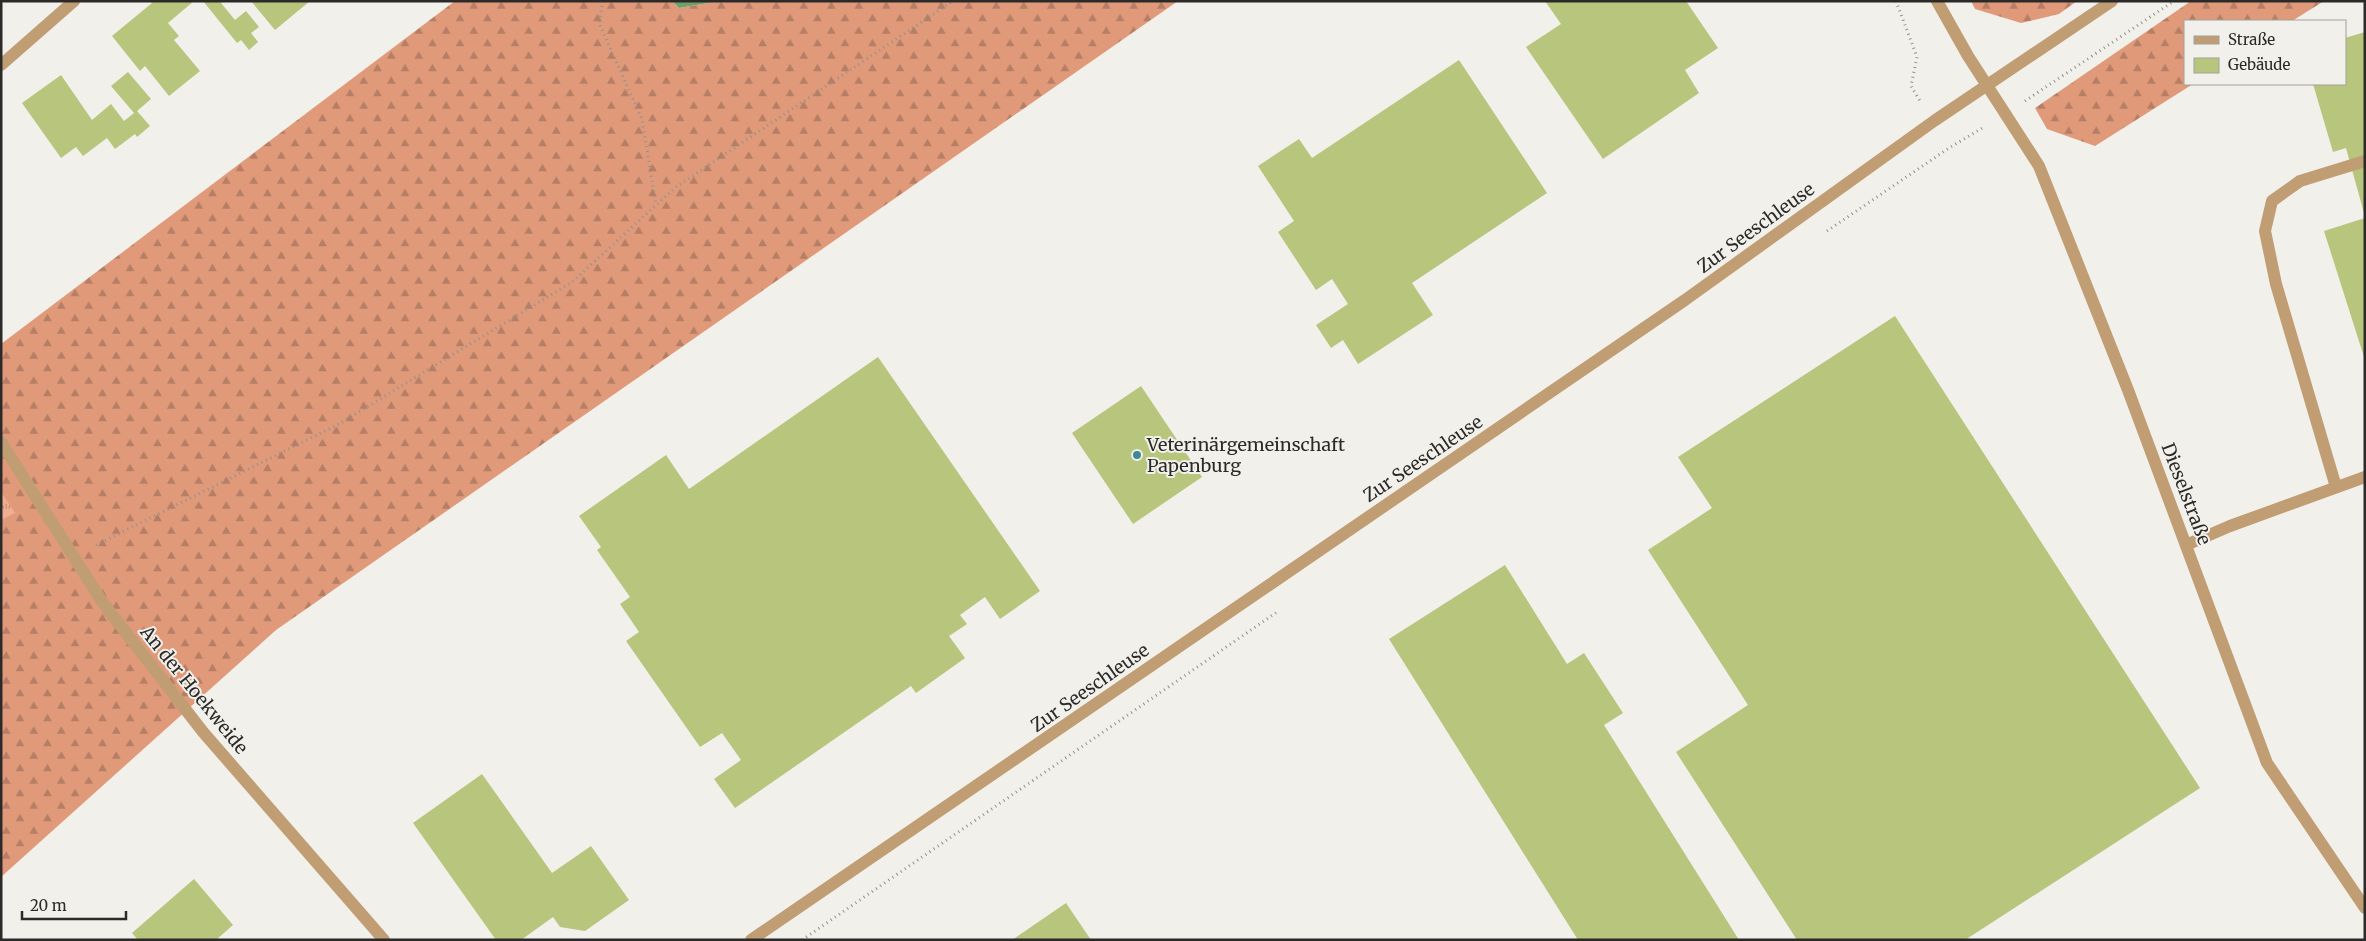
<svg xmlns="http://www.w3.org/2000/svg" width="2366" height="941" viewBox="0 0 2366 941" font-family="Merriweather,serif">
	<defs>
		<pattern id="forest-firs" width="22" height="20" patternUnits="userSpaceOnUse" patternTransform="scale(1.25)"><rect width="22" height="20" fill="#e09a7a"/><path d="M5 1l3.5 6h-7zM16 11l3.5 6h-7z" fill="#b67e64"/></pattern>
		<pattern id="park-tufts" width="24" height="20" patternUnits="userSpaceOnUse" patternTransform="scale(1.25)"><rect width="24" height="20" fill="#efae91"/><path d="M3 7l-1-3M5 7V3M7 7l1-3M15 17l-1-3M17 17v-4M19 17l1-3" fill="none" stroke="#c28e76"/></pattern>
	</defs>
	<rect width="100%" height="100%" fill="#f1f0eb"/>
	<path fill="url(#forest-firs)" d="M 455,1 L 672,1 L 679,8 L 720,1 L 1178,1 L 276,630 L 1,877 L 1,344 Z
		M 1971,1 L 2077,1 L 2059,14 L 2021,23 L 1975,9 Z
		M 2191,1 L 2324,1 L 2292,21 L 2185,21 L 2185,84 L 2193,84 L 2095,146 L 2047,129 L 2035,108 Z"/>
	<path fill="url(#park-tufts)" d="M 1,492 L 15,513 L 1,520 Z"/>
	<path fill="#70a16a" d="M 672,1 L 720,1 L 679,8 Z"/>
	<path fill="#b7c57d" d="M 150,1 L 194,1 L 168,23 L 179,36 L 174,40 L 200,71 L 169,96 L 145,66 L 140,71 L 112,36 L 152,3 Z
		M 203,1 L 223,1 L 221,3 L 235,20 L 246,11 L 259,27 L 251,33 L 258,42 L 249,50 L 241,40 L 237,43 Z
		M 251,1 L 310,1 L 275,30 Z
		M 1545,1 L 1686,1 L 1718,48 L 1685,70 L 1699,93 L 1603,159 L 1526,47 L 1561,24 Z
		M 2365,32 L 2365,213 L 2364,213 L 2346,148 L 2333,152 L 2313,84 L 2345,84 L 2345,38 Z
		M 1459,60 L 1547,193 L 1412,283 L 1433,315 L 1358,364 L 1343,340 L 1331,348 L 1316,325 L 1348,304 L 1332,279 L 1316,290 L 1278,232 L 1294,221 L 1258,166 L 1299,139 L 1312,158 Z
		M 128,72 L 151,99 L 137,111 L 150,126 L 137,137 L 135,134 L 115,149 L 107,138 L 83,156 L 76,147 L 61,158 L 22,103 L 61,75 L 92,120 L 111,104 L 124,121 L 134,113 L 111,86 Z
		M 2365,218 L 2365,357 L 2364,357 L 2324,231 Z
		M 1895,316 L 2200,788 L 1965,940 L 1797,940 L 1676,752 L 1748,705 L 1648,550 L 1712,508 L 1678,457 Z
		M 878,357 L 1040,591 L 1000,619 L 985,597 L 960,615 L 967,624 L 949,636 L 965,658 L 916,693 L 911,686 L 735,808 L 714,779 L 741,760 L 722,733 L 700,747 L 626,641 L 639,632 L 620,604 L 630,597 L 597,550 L 601,547 L 579,516 L 666,455 L 689,489 Z
		M 1141,386 L 1202,477 L 1133,524 L 1072,433 Z
		M 1505,565 L 1567,664 L 1584,653 L 1623,713 L 1604,725 L 1739,940 L 1578,940 L 1389,639 Z
		M 482,774 L 552,873 L 591,846 L 629,900 L 585,931 L 560,927 L 553,917 L 521,940 L 496,940 L 413,823 Z
		M 194,879 L 233,925 L 216,940 L 138,940 L 132,933 Z
		M 1066,903 L 1091,940 L 1012,940 Z"/>
	<g fill="none" stroke-linecap="round" stroke-linejoin="round">
		<path stroke="#92918e" stroke-width="3" stroke-dasharray="1 4" stroke-linecap="butt" d="M 603,1 L 599,23 L 642,119 L 656,205
			M 1896,1 L 1917,57 L 1911,86 L 1920,101
			M 2025,101 L 2174,1
			M 1827,231 L 1949,148 L 1984,127
			M 96,545 L 339,424 L 572,282 L 676,187 L 953,1
			M 802,940 L 1277,612"/>
		<path stroke="#c19d74" stroke-width="12" d="M 2336,487 L 2276,284 L 2265,231 L 2272,201 L 2300,181 L 2365,161
			M 2186,545 L 2230,526 L 2365,477"/>
		<path stroke="#c19d74" stroke-width="12" d="M 1937,1 L 1968,56 L 2039,166 L 2128,390 L 2267,763 L 2365,908
			M 1,65 L 74,1
			M 1,442 L 103,603 L 203,732 L 384,940
			M 751,940 L 1685,300 L 1934,121 L 2112,1"/>
	</g>
	<circle fill="#438796" stroke="#f1f0eb" stroke-width="2" cx="1137" cy="455" r="5"/>
	<g text-anchor="middle" stroke-width="4" stroke-linejoin="round" paint-order="stroke">
		<g font-size="18" fill="#2b2a28" stroke="#f1f0eb">
			<text transform="translate(1756 228) rotate(-36)" y="6">Zur Seeschleuse</text>
			<text transform="translate(1423 459) rotate(-34)" y="6">Zur Seeschleuse</text>
			<text transform="translate(2186 494) rotate(69)" y="6">Dieselstraße</text>
			<text transform="translate(1090 688) rotate(-35)" y="6">Zur Seeschleuse</text>
			<text transform="translate(194 690) rotate(51)" y="6">An der Hoekweide</text>
		</g>
		<g font-size="18" fill="#2b2a28" stroke="#f1f0eb" text-anchor="start">
			<text x="1147" y="451">Veterinärgemeinschaft<tspan x="1147" dy="21">Papenburg</tspan></text>
		</g>
	</g>
	<rect width="2366" height="941" fill="none" stroke="#2b2a28" stroke-width="5"/>
	<rect x="2184" y="20" width="162" height="65" fill="#f1f0eb" stroke="#a2a19d"/>
	<rect x="2194" y="36" width="25" height="8" fill="#c19d74" stroke="#a2a19d"/>
	<text x="2228" y="45" font-size="15" fill="#2b2a28">Straße</text>
	<rect x="2194" y="58" width="25" height="15" fill="#b7c57d" stroke="#a2a19d"/>
	<text x="2228" y="70" font-size="15" fill="#2b2a28">Gebäude</text>
	<path d="M22 911v8h104v-8" fill="none" stroke="#2b2a28" stroke-width="2.5"/>
	<text x="30" y="911" font-size="15" fill="#2b2a28" stroke="#f1f0eb" stroke-width="4" paint-order="stroke">20 m</text>
</svg>
